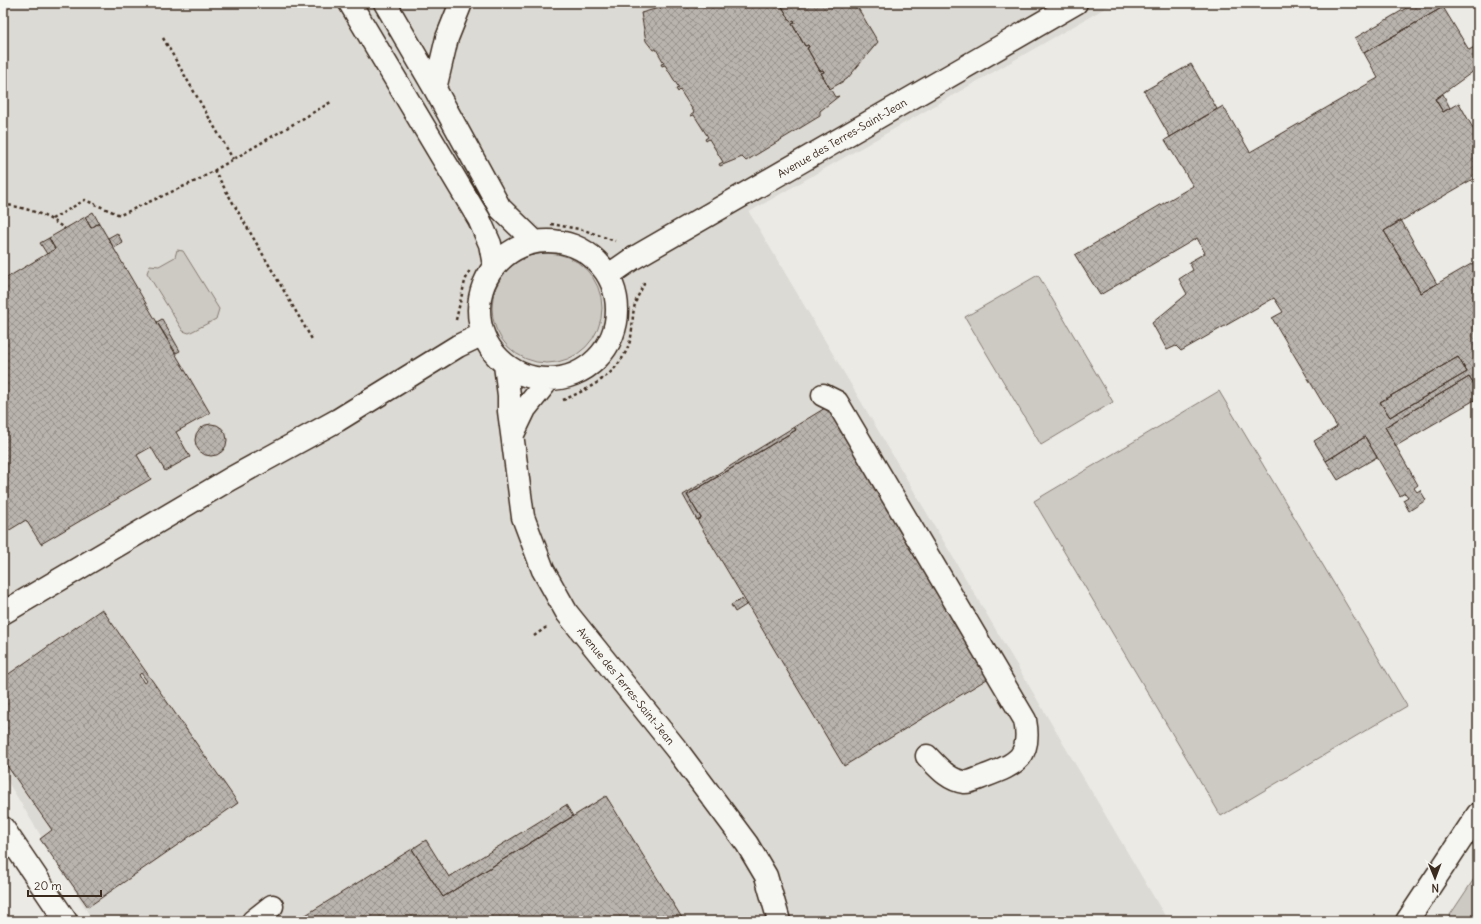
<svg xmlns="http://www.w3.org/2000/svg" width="1481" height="924" viewBox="0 0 1481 924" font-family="Delius,sans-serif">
	<defs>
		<pattern id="building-cross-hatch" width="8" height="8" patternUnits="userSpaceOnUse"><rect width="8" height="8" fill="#bab4ae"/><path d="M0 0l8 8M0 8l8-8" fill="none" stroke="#98938d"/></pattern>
	</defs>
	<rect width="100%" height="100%" fill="#ebeae5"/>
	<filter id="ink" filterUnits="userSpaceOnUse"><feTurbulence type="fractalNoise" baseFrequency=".025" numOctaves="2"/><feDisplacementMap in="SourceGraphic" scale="8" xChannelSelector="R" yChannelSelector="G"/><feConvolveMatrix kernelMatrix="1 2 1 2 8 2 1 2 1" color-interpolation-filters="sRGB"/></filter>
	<g filter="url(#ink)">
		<path fill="#dcdad4" d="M 3,3 L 1114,3 L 749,212 L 1168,921 L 93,921 L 3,774 Z"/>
		<path fill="#cdcac4" stroke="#847a71" d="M 177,250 L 183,251 L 219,309 L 216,319 L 189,333 L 183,331 L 147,273 L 150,265 L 159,266 L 175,257 Z
			M492 308a55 55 0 1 1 110 0a55 55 0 1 1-110 0Z
			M 1038,275 L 1113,402 L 1041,445 L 965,317 Z
			M 1219,391 L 1407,706 L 1221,816 L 1034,501 Z
			M 1478,873 L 1478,921 L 1446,921 Z"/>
		<path fill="url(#building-cross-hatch)" stroke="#3b2a1e" fill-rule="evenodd" d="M 661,3 L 780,3 L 791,22 L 794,20 L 795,23 L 792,24 L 805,46 L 808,45 L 809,47 L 807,48 L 820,71 L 823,70 L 824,72 L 821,73 L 835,97 L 839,96 L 820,111 L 820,116 L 746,161 L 742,157 L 720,166 L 719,164 L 723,162 L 709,139 L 706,141 L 705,139 L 708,137 L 694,115 L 691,116 L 691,114 L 694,112 L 680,90 L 678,92 L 676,89 L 679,88 L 665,65 L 662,66 L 661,64 L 664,63 L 656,49 L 653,50 L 646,41 L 641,13 L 662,7 Z
			M 780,3 L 855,3 L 878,42 L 847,79 L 830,89 L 821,73 L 824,72 L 823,70 L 820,71 L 807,48 L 809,47 L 808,45 L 805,46 L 792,24 L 795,23 L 794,20 L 791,22 Z
			M 1415,3 L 1441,3 L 1443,7 L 1364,53 L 1355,38 Z
			M 1443,7 L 1469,50 L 1478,45 L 1478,68 L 1435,99 L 1443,112 L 1459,103 L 1478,137 L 1478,176 L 1384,231 L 1421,293 L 1478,260 L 1478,391 L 1469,377 L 1385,427 L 1418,485 L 1414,488 L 1417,492 L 1420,490 L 1426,500 L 1409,511 L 1403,500 L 1408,497 L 1405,493 L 1400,496 L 1365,437 L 1326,461 L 1314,441 L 1337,427 L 1272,318 L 1283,312 L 1274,298 L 1181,351 L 1176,346 L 1167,350 L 1152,323 L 1187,294 L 1179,279 L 1193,270 L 1189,262 L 1205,253 L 1197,238 L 1100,295 L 1075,255 L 1193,186 L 1165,140 L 1223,106 L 1250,152 L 1378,78 L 1364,53 ZM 1458,357 L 1467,372 L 1390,417 L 1380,402 Z
			M 1191,64 L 1217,109 L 1170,137 L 1144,91 Z
			M 1443,94 L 1450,108 L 1443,112 L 1435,99 Z
			M 93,212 L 99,223 L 91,228 L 85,217 Z
			M 85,217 L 91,228 L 99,223 L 210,413 L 176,432 L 190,457 L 165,471 L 151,447 L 137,455 L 151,479 L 41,544 L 26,520 L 3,534 L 3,280 L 55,249 L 49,238 Z
			M 1401,220 L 1437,284 L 1421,293 L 1384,231 Z
			M 117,233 L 123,243 L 114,248 L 108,238 Z
			M 49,238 L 55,249 L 47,254 L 40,243 Z
			M 162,319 L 180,351 L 176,353 L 157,322 Z
			M 1458,357 L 1467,372 L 1390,417 L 1380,402 Z
			M 1469,377 L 1478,391 L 1478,398 L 1396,446 L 1385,427 Z
			M 830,405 L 992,676 L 844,766 L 697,520 L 701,518 L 687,495 L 796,430 L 794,427 Z
			M195 440a16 16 0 1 1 32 0a16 16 0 1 1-32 0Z
			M 794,427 L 796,430 L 687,495 L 701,518 L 697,520 L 683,495 Z
			M 1365,437 L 1377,457 L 1338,480 L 1326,461 Z
			M 742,599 L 746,605 L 735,612 L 731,605 Z
			M 102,609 L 238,803 L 88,907 L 40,839 L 52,830 L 3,760 L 3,678 Z
			M 141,673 L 147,681 L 144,683 L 139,675 Z
			M 606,796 L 684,921 L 296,921 L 412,849 L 443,897 Z
			M 566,805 L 573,816 L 443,897 L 412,849 L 426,840 L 449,877 Z"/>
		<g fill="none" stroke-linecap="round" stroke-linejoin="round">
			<defs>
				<path id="minor" d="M 350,3 L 479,219 L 490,244 L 494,265
					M 385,3 L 435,89 L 500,208 L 534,241
					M 435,89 L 447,38 L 461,3
					M479 310a69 69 0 1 1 138 0a69 69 0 1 1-138 0Z
					M 609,275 L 632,259 L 1076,3
					M 505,365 L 509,395 L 509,411 L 523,517 L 543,570 L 567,613 L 677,750 L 747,844 L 766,876 L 779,921
					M 823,395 L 837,402 L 1025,720 C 1032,757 1017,764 985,776 C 979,778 970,783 964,782 C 948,780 938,767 927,756
					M 513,434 L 525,409 L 549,379
					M 3,613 L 230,479 L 338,420 L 458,346 L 483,334
					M 3,828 L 66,921
					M 253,921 L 272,906
					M 1407,921 L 1478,814"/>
			</defs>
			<use href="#minor" stroke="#3b2a1e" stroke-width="25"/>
			<path stroke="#3b2a1e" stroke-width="2.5" stroke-dasharray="3 3" stroke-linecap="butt" d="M 163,38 L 233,159
				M 214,170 L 313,341
				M 3,204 C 29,209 44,213 65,229
				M 52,219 L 85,200 L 120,215 L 198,180 L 331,102
				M 551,224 L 584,230 L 615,241
				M 456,320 L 465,281 L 470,269
				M 563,400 C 593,387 623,372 631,337 C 633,326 632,315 635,304 C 637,297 641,290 644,284 L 642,281
				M 534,636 L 548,626"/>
			<use href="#minor" stroke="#f6f6f2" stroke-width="22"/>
		</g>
	</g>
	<g text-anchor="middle" stroke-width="4" stroke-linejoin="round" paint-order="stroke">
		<g font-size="11" fill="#3b2a1e" stroke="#f6f6f2">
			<text transform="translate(842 138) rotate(-30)" y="4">Avenue des Terres-Saint-Jean</text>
			<text transform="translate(626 686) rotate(51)" y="4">Avenue des Terres-Saint-Jean</text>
		</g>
	</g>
	<rect width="1481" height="924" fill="none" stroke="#f6f6f2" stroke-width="16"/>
	<rect x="8" y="8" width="1465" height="908" fill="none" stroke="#3b2a1e" stroke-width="1.5" filter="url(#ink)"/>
	<g transform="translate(1435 878) rotate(179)" stroke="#f6f6f2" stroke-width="3" paint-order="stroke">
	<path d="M0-3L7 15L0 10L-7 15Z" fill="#3b2a1e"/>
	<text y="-6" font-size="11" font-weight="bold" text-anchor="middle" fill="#3b2a1e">N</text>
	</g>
	<path d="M28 890v6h73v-6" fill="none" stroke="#3b2a1e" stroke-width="2"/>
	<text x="34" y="890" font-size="12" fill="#3b2a1e" stroke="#f6f6f2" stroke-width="3" paint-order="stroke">20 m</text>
</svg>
